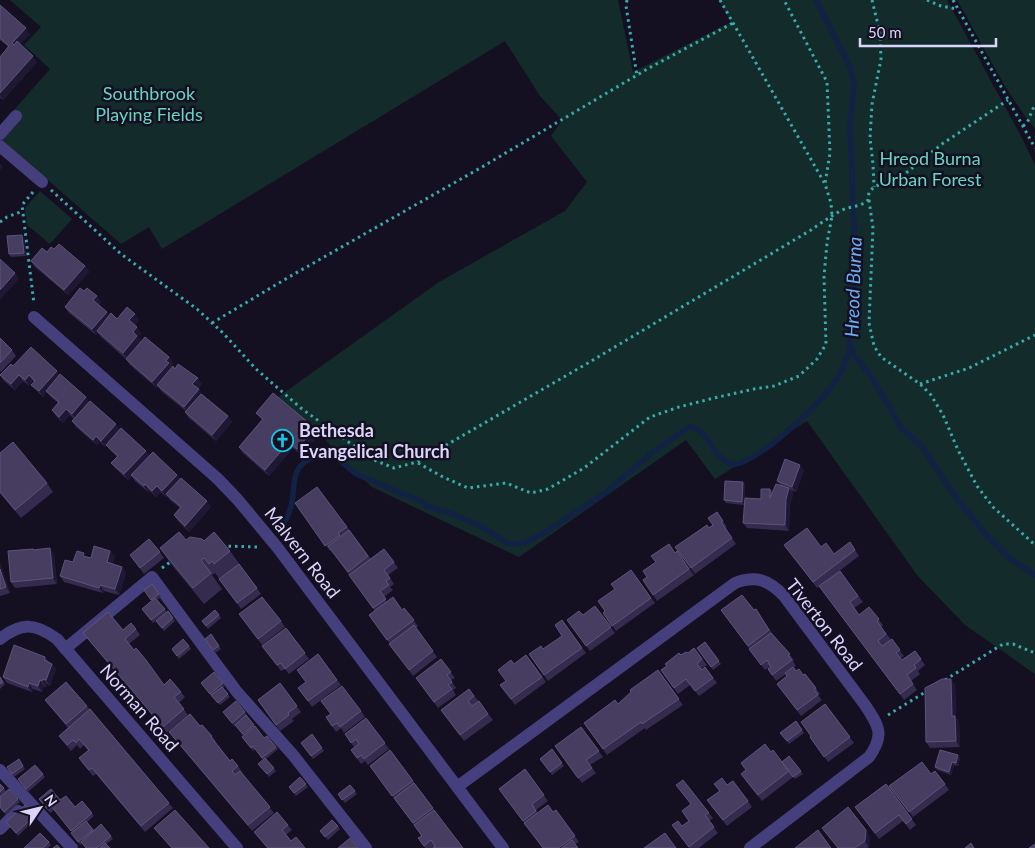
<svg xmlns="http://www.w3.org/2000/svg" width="1035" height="848" viewBox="0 0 1035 848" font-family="Lato,sans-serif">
	<rect width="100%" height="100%" fill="#141022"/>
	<path fill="#142b2b" d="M 10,0 L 618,0 L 633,72 L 731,22 L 719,0 L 947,0 L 1023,140 L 1035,165 L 1035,674 L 965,625 L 917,575 L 807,421 L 715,479 L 686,440 L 519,557 L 372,487 L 337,455 L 332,447 L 313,426 L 278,397 L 439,282 L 565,211 L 587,182 L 551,136 L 562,120 L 540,96 L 505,41 L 162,249 L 149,227 L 121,244 L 0,138 L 0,126 L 50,69 L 24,45 L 41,27 Z
		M 957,0 L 1035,0 L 1035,129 C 1004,91 982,43 957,0 Z
		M 40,191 L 72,219 L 50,244 L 27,225 L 25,208 Z"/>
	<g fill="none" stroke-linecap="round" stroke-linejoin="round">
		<path stroke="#122244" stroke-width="5.5" d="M 816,0 L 851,69 L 854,86 L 850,127 L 855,250 L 849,342 L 854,355 L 873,379 L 901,427 L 923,448 L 955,496 L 985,534 L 1009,558 L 1035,575
			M 283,525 C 286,520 289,514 291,507 C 296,486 289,468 313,457 C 319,453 325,452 332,454 L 356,474 L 420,501 L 427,506 L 453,514 L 484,528 L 507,543 L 515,544 L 524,543 L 544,533 L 601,496 L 653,452 L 689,427 C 705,428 709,444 719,456 C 723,460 728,462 732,465 C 759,462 814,409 831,387 C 840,376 846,362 850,349"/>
		<path stroke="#3aaaaa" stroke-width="3" stroke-dasharray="2.5 4" stroke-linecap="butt" d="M 627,0 L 626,6 L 637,76
			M 720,0 L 825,184
			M 872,0 L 880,33 L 881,59 L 872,104 L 870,138 L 873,164 L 874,187
			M 927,0 L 941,6 L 957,9
			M 953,0 L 1035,148
			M 1023,126 L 1027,123 L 1035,104
			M 51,190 L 121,254 L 197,309 L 223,333 L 256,369 L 302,409 L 374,460 L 394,468 L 417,462 L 588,363 L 811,230 C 821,223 831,216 842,210 C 851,206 861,207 868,200 L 869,192 L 874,187 L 906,173 L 942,144 L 1008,100
			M 33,192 L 22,205 L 34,304
			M 869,200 L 873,228 L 869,323 L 874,346 L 881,357 L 920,384 L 931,395 L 943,415 L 958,450 L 977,486 L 993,507 L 1035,545
			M 0,222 L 7,217 L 23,211
			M 212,323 L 289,277 L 482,167 L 649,68 L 733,23
			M 920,384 L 969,368 L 1035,335
			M 418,463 L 443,477 L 468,488 L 506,483 L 531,493 L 548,489 L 584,468 L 650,417 L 679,407 L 714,398 L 754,389 L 774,386 L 799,376 L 817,359 L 826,344 L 824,276 L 827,243 L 832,216 L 831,203 L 825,184 L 830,153 L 827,82 L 784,0
			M 222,546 L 259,547
			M 162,568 L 173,560
			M 945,680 L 1003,644 L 1013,644 L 1035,653
			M 888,715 L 927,691"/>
		<path stroke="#463f7d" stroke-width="12" d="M 0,134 L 16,116
			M 0,146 L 42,182
			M 34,317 L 218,479 L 238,500 L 277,547 L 503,848
			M 0,639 C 22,622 35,623 57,639 L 237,848
			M 65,649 L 152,577 L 237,692 L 293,755 L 366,848
			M 0,770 L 72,848
			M 457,787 L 735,583 C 756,575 769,580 784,596 L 865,705 C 879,726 885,735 869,757 L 750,848
			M 0,829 L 18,811"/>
	</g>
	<path fill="#342b4e" d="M 0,5 L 30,34 L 20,44 L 37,62 L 3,100 L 0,98 L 0,57 L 8,47 L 0,40 Z
		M 24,238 L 26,256 L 11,257 L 9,254 Z
		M 54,249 L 85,266 L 89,272 L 68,295 L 35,267 L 31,261 L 47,252 Z
		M 84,291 L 101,302 L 98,305 L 110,316 L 117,319 L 139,320 L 134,325 L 141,333 L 138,336 L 141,341 L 169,357 L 173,363 L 171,366 L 172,367 L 202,384 L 198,389 L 202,394 L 228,416 L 232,422 L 216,441 L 189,418 L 185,412 L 186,411 L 161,391 L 158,386 L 157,388 L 130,365 L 126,359 L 101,337 L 98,333 L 96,335 L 69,313 L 65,307 Z
		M 0,338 L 12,350 L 16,356 L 1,372 L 0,371 Z
		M 13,366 L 60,375 L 86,397 L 89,402 L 120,429 L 146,451 L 149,456 L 177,475 L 180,479 L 211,507 L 189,532 L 178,521 L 174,515 L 180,508 L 170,500 L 167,496 L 166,497 L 161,492 L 156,497 L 149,490 L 148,492 L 135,481 L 132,476 L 128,480 L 116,469 L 111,463 L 117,457 L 110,450 L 106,445 L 105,447 L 100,442 L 97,445 L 76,427 L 72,421 L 74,419 L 70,415 L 63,423 L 56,416 L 52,410 L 58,403 L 50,396 L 47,392 L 43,397 L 31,385 L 34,382 L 33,381 L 29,386 L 23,381 L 15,390 L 4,381 L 0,375 Z
		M 256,413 L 315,428 L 319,434 L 301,455 L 293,448 L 269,476 L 243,453 L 239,447 L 262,420 Z
		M 0,453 L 47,483 L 53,492 L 21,518 L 0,493 Z
		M 804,470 L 796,492 L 791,490 L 793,494 L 790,505 L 789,531 L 747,528 L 743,523 L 761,499 L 770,489 L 773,492 L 780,485 L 777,481 Z
		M 743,482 L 745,485 L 744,505 L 726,503 L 724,500 Z
		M 295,503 L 347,527 L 371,559 L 394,562 L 398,568 L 388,575 L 394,584 L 390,587 L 393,590 L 384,597 L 387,602 L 402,610 L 404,608 L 418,626 L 416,628 L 437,657 L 413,676 L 369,615 L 375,611 L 349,575 L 331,550 L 330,551 Z
		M 717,512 L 727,527 L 725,528 L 736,544 L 695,574 L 675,547 L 713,525 Z
		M 186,540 L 204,541 L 230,551 L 261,594 L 241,609 L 215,573 L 212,575 L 222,589 L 204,604 L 171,564 L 160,548 Z
		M 850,542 L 859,556 L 817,588 L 784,545 L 821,547 L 834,554 Z
		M 33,549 L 34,550 L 54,554 L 57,584 L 15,588 L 11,582 Z
		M 110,551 L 115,556 L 112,564 L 122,567 L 126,573 L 119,595 L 104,591 L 103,593 L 64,582 L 60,576 L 73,562 L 87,557 L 91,558 Z
		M 677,551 L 694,575 L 657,601 L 643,580 Z
		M 160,552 L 164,558 L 144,574 L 130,555 Z
		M 0,563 L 10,593 L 0,596 Z
		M 631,570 L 655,603 L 616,631 L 603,613 L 605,611 L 615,589 Z
		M 840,571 L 863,602 L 854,608 L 859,615 L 869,607 L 883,625 L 881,627 L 904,656 L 900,659 L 902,660 L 915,651 L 925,665 L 918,671 L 920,674 L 911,681 L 917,690 L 904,700 L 819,586 Z
		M 152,584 L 161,597 L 157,600 L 167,612 L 153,623 L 142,609 L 152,601 L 144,590 Z
		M 595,606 L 615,633 L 590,651 L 567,620 L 583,615 Z
		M 756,609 L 772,633 L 794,660 L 793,661 L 796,666 L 794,667 L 796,671 L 803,675 L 816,688 L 820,694 L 818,695 L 822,700 L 801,716 L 777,684 L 787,676 L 786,674 L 776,681 L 768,669 L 771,667 L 771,666 L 765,670 L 721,610 L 754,610 Z
		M 215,610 L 221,618 L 208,629 L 202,621 Z
		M 168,611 L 175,621 L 164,631 L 158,624 Z
		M 239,614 L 281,621 L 285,627 L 262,645 Z
		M 562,620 L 586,653 L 548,681 L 529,654 L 543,649 L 562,636 Z
		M 286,628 L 309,659 L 289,674 L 285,669 L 281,671 L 262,646 Z
		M 136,629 L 140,635 L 129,644 L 164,685 L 181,692 L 185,697 L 179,703 L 188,715 L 167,733 L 83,633 Z
		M 211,634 L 221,649 L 215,653 L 205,639 Z
		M 705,642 L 721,664 L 713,670 L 697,648 Z
		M 189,646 L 191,649 L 179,659 L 172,649 Z
		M 694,648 L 707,665 L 701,669 L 702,670 L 705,667 L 717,683 L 699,696 L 690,685 L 678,694 L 661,670 L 681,655 L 688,653 Z
		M 318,654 L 341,685 L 312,707 L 298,688 L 306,682 Z
		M 526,655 L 546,682 L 515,705 L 500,685 L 506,681 L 514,664 Z
		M 45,657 L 49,662 L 52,664 L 56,669 L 50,686 L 47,684 L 46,687 L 44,686 L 42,692 L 33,689 L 32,692 L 7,683 L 3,677 Z
		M 441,659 L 455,678 L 451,680 L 456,688 L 453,690 L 456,695 L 438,708 L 416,678 Z
		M 658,670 L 683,705 L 646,730 L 645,728 L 607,755 L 584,723 L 618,704 Z
		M 214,672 L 225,686 L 223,688 L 230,697 L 220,705 L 212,697 L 201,683 Z
		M 0,677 L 5,684 L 0,689 Z
		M 280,683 L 301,712 L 292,719 L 294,721 L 280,731 L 258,700 Z
		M 955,684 L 956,717 L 959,722 L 960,747 L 930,748 L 926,742 Z
		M 469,689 L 493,720 L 464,741 L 441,710 Z
		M 45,700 L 87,706 L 173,808 L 145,832 L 96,774 L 93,776 L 83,764 L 79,758 L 88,751 L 84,745 L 80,749 L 77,745 L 71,751 L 59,736 L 68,728 Z
		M 825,704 L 854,743 L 828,762 L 810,737 L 811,736 Z
		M 361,711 L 365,717 L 344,733 L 341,728 L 336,732 L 326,717 Z
		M 223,712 L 245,712 L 247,715 L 247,716 L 264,738 L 267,736 L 278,749 L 266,759 L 276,771 L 269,777 L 258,764 L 263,760 L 255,749 L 253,751 L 242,737 L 243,736 L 235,725 L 234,726 Z
		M 366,718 L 389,749 L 368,765 L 365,761 L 361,764 L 351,750 L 354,747 L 345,734 Z
		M 796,721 L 804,733 L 789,744 L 780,733 Z
		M 200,726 L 212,736 L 216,742 L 215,743 L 230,761 L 238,766 L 242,772 L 241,773 L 274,813 L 252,831 L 169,732 Z
		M 581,727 L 603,757 L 590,765 L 596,773 L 582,783 L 555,746 Z
		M 312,734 L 324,751 L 313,759 L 301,743 Z
		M 552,749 L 564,766 L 552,775 L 540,759 Z
		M 390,750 L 433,808 L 437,814 L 436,814 L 463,848 L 425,848 L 418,838 L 422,836 L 370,766 Z
		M 771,752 L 782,762 L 789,756 L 803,774 L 795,779 L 790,772 L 793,777 L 762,801 L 745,780 L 746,771 Z
		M 958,755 L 960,758 L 958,766 L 954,765 L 951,775 L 937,770 L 935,767 Z
		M 19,759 L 25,769 L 14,777 L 7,767 Z
		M 525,769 L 548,801 L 536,810 L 538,813 L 553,812 L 556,810 L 579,842 L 575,844 L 578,848 L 543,848 L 499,789 Z
		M 43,774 L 45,777 L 28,792 L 18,779 Z
		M 931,774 L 945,784 L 949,790 L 913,817 L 889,786 Z
		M 300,777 L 308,787 L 296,796 L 289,787 Z
		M 0,784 L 6,791 L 0,797 Z
		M 714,784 L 727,785 L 748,801 L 752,807 L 727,826 L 711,806 L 719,791 Z
		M 886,784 L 916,825 L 910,830 L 903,821 L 879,839 L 855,807 Z
		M 350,785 L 357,794 L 345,803 L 338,794 Z
		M 0,797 L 18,799 L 20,802 L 6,815 L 0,808 Z
		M 39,799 L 60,800 L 75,807 L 82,801 L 94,816 L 87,822 L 94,830 L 111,836 L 113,839 L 106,844 L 110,848 L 86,848 L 82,843 L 80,845 L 71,833 L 72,832 L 54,810 L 50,813 Z
		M 32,813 L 30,815 L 34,820 L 18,836 L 6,822 Z
		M 709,813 L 713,818 L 709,821 L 718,833 L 699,848 L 689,848 L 672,825 L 682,826 L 689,821 Z
		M 288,825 L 292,830 L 286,835 L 291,841 L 305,848 L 267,848 L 254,832 Z
		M 338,826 L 340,829 L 328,840 L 320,831 Z
		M 870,836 L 869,847 L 867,848 L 837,848 Z
		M 49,842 L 51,845 L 48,848 L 24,848 Z"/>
	<path fill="#1f1835" d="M 26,28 L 30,34 L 16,49 L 12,43 Z
		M 33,56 L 37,62 L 3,100 L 0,96 L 0,93 Z
		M 0,163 L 3,167 L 0,170 Z
		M 22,235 L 24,238 L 26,256 L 24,253 Z
		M 85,266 L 89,272 L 68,295 L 64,290 Z
		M 15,273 L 19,279 L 0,300 L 0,290 Z
		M 97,296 L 101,302 L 97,306 L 93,300 Z
		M 107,312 L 111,317 L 97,331 L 98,333 L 96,335 L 92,329 Z
		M 135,314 L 139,320 L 133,326 L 129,320 Z
		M 137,327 L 141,333 L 138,336 L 142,342 L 127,359 L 123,353 L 133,332 Z
		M 169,357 L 173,363 L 171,366 L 173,369 L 157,388 L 152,382 L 166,361 Z
		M 57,371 L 61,377 L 46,391 L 47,392 L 43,397 L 39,391 Z
		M 19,375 L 23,381 L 15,390 L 11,384 Z
		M 29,375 L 33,381 L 29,386 L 25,380 Z
		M 198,378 L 202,384 L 197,390 L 192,384 Z
		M 199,389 L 203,395 L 188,413 L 184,407 Z
		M 86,397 L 90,403 L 76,420 L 72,414 Z
		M 66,409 L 70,415 L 63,423 L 59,417 Z
		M 228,416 L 232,422 L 216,441 L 212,435 Z
		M 116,424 L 120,429 L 105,447 L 101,441 Z
		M 315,428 L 319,434 L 301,455 L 297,449 Z
		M 96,436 L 100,442 L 97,445 L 93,440 Z
		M 289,442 L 293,448 L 269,476 L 265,470 Z
		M 146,451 L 150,456 L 128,480 L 124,474 Z
		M 800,465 L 804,470 L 796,492 L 792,487 Z
		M 177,475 L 181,481 L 166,494 L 167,496 L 166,497 L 162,491 Z
		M 743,482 L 745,485 L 744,505 L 742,502 Z
		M 145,484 L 149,490 L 148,492 L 144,486 Z
		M 157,486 L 161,492 L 156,497 L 152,491 Z
		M 789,488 L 793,494 L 790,505 L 789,531 L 785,525 L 786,499 Z
		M 207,501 L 211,507 L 189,532 L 185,526 Z
		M 50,548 L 54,554 L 57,584 L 53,578 Z
		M 110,551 L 115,556 L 111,568 L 107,562 Z
		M 0,563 L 1,564 L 10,593 L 6,587 L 0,569 Z
		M 122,567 L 126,573 L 119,595 L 115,589 Z
		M 100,585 L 104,591 L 103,593 L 99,588 Z
		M 52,664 L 56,669 L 50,686 L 46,680 Z
		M 43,679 L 47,684 L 46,687 L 42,681 Z
		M 951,679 L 955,684 L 956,717 L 959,722 L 960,747 L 956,741 L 952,716 Z
		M 40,680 L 44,686 L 42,692 L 38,686 Z
		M 29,683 L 33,689 L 32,692 L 28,687 Z
		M 958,755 L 960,758 L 958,766 L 956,763 Z
		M 952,762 L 954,765 L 951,775 L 949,772 Z
		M 30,810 L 32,813 L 30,815 L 28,812 Z
		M 866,830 L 870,836 L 869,847 L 865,841 Z"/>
	<path fill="#463d61" stroke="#5d5579" d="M 0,5 L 26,28 L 12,43 L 14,45 L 17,41 L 33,56 L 0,93 L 0,57 L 9,46 L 0,38 Z
		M 22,235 L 24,253 L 9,254 L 7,236 Z
		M 59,244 L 85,266 L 64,290 L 31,261 L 42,248 L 47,252 L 51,247 L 54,249 Z
		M 0,259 L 15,273 L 0,290 Z
		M 80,288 L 84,291 L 87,288 L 97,296 L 93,300 L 107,312 L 92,329 L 65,307 Z
		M 127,307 L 135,314 L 129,320 L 137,327 L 133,332 L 137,336 L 123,353 L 97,331 L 111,313 L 117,319 Z
		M 145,337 L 169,357 L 166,361 L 169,363 L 152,382 L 126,359 Z
		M 0,338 L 12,350 L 0,363 Z
		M 31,347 L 57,371 L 39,391 L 31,385 L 35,381 L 29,375 L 25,380 L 19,375 L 11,384 L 0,375 L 11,364 L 13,366 Z
		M 178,364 L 198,378 L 192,384 L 199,389 L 184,407 L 157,385 L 173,366 L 175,369 Z
		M 60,374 L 86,397 L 72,414 L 66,409 L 59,417 L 52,410 L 59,402 L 46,391 Z
		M 273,393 L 315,428 L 297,449 L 289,442 L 265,470 L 239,447 L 263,419 L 256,413 Z
		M 201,394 L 228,416 L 212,435 L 185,412 Z
		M 90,401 L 116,424 L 101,441 L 96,436 L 93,440 L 72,421 Z
		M 121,428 L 146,451 L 124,474 L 111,463 L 118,456 L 106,445 Z
		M 13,442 L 47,483 L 15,510 L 0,492 L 0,453 Z
		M 153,452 L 177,475 L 162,491 L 157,486 L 152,491 L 145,484 L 144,486 L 131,475 Z
		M 785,459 L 800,465 L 792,487 L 777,481 Z
		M 181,478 L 207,501 L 185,526 L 174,515 L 181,507 L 166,494 Z
		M 725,481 L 743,482 L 742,502 L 724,500 Z
		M 776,484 L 789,488 L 786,499 L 785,525 L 743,523 L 745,498 L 761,499 L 761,489 L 770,489 L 770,498 Z
		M 317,487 L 347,527 L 338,533 L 340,535 L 325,546 L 295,503 Z
		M 717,512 L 723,521 L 721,522 L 732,538 L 691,568 L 675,547 L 707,525 L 709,528 L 713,525 L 708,518 Z
		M 807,528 L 821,547 L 826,543 L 834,554 L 850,542 L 855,550 L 813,582 L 784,545 Z
		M 349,530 L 368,556 L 348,572 L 328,546 Z
		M 179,532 L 186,540 L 190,537 L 202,539 L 204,541 L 214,532 L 230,551 L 214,564 L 212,561 L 209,564 L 204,558 L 201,560 L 211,573 L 193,588 L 160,548 Z
		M 149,539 L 160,552 L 140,568 L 130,555 Z
		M 669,544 L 675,553 L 677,551 L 689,569 L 653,595 L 643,580 L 647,577 L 643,571 L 656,562 L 651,556 Z
		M 94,546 L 110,551 L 107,562 L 122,567 L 115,589 L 100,585 L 99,588 L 60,576 L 65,560 L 73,562 L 77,551 L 84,553 L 83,556 L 91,558 Z
		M 50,548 L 53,578 L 11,582 L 8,551 L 33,549 L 33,550 Z
		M 384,549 L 394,562 L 384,570 L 390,578 L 386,581 L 389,585 L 380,591 L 386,599 L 373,608 L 349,575 Z
		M 239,564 L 257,588 L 237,603 L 219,579 Z
		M 0,569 L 6,587 L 0,589 Z
		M 631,570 L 651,598 L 612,626 L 603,613 L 605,611 L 598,601 L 615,589 L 611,584 Z
		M 840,571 L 858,596 L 850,602 L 859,615 L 869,607 L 879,619 L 877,621 L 886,634 L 878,641 L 882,646 L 892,639 L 900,650 L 896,653 L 902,660 L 915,651 L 921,659 L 914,665 L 916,668 L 907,675 L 913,684 L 900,694 L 819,586 Z
		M 152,584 L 159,594 L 151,600 L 144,590 Z
		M 742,595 L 754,610 L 756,609 L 769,630 L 748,646 L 721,610 Z
		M 262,597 L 281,621 L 258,639 L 239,614 Z
		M 393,597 L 402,610 L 404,608 L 414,620 L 387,640 L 369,615 Z
		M 155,598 L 165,609 L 151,620 L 142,609 Z
		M 595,606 L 611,627 L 586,646 L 567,620 L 579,611 L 583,615 Z
		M 215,610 L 219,615 L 206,626 L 202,621 Z
		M 168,611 L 173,618 L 162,628 L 156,621 Z
		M 108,612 L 123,630 L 131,623 L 136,629 L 125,639 L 134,650 L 136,648 L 146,660 L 164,685 L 170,679 L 181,692 L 174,697 L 184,709 L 163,727 L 83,633 Z
		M 562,620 L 582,648 L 544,675 L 529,654 L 541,646 L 543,649 L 562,636 L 555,625 Z
		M 414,625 L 433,651 L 409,670 L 389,644 Z
		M 286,628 L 305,653 L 285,669 L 281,663 L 277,665 L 262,646 Z
		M 771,633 L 790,654 L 788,655 L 792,660 L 772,675 L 768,669 L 771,667 L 767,660 L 761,665 L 749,649 Z
		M 211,634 L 219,646 L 213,650 L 205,639 Z
		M 183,639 L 189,646 L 177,656 L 172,649 Z
		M 705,642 L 719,661 L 711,667 L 697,648 Z
		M 14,645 L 45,657 L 44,660 L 52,664 L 46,680 L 43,679 L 42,681 L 40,680 L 38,686 L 29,683 L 28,687 L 3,677 Z
		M 694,648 L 702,659 L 697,664 L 702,670 L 705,667 L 713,678 L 695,691 L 686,679 L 674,688 L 661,670 L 667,666 L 665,664 L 679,653 L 681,655 L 686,652 L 688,653 Z
		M 318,654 L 337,680 L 308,701 L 298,688 L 306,682 L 297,670 Z
		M 526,655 L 542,677 L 511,699 L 500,685 L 506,681 L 498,670 L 511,660 L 514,664 Z
		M 441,659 L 451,672 L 447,675 L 452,682 L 448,685 L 452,689 L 434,702 L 416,678 Z
		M 793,667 L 796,671 L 799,669 L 803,675 L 805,674 L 816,688 L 814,689 L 818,695 L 797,710 L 777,684 L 787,676 L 785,673 Z
		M 658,670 L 679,699 L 642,724 L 641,722 L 603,749 L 584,723 L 615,700 L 618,704 L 631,692 L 630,690 Z
		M 214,672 L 223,683 L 210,694 L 201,683 Z
		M 0,677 L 3,682 L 0,684 Z
		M 942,679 L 951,679 L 952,716 L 955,716 L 956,741 L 926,742 L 925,688 Z
		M 66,682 L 87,706 L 66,724 L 45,700 Z
		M 280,683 L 297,706 L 288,713 L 289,715 L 276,725 L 258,700 Z
		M 342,686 L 361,711 L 340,727 L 337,723 L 332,726 L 326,717 L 331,714 L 321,701 Z
		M 222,687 L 228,694 L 218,703 L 211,695 Z
		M 469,689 L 474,696 L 468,701 L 472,706 L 479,701 L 488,714 L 460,735 L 441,710 Z
		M 236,701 L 245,712 L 232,723 L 223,712 Z
		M 825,704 L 850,737 L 824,757 L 810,737 L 811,736 L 801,722 Z
		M 90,709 L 169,803 L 141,826 L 92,768 L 89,770 L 79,758 L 89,750 L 79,739 L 76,743 L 73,740 L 67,745 L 59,736 Z
		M 190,714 L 200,726 L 202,725 L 212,736 L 211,737 L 230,761 L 232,759 L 238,766 L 232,771 L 235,775 L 240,771 L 270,807 L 248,825 L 169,732 Z
		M 246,715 L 254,725 L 243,734 L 235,725 Z
		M 366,718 L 385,743 L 364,759 L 361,755 L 357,758 L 351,750 L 359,744 L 356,739 L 351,743 L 345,734 Z
		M 796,721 L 802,730 L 787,741 L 780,733 Z
		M 255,726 L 264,738 L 267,736 L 276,747 L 262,758 L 253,746 L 251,748 L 242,737 Z
		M 581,727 L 599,751 L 586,760 L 592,768 L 578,778 L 555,746 Z
		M 312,734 L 322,748 L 311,756 L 301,743 Z
		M 765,744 L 771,752 L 773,750 L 789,771 L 758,795 L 741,774 L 746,770 L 741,763 Z
		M 552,749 L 562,763 L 550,772 L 540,759 Z
		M 390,750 L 413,781 L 392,796 L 370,766 Z
		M 940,750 L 958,755 L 956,763 L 952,762 L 949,772 L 935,767 Z
		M 789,756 L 801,771 L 793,777 L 782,762 Z
		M 265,758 L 274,768 L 267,774 L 258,764 Z
		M 19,759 L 23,766 L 12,774 L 7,767 Z
		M 922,762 L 931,774 L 935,771 L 945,784 L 909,812 L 889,786 Z
		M 35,765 L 43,774 L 26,789 L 18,779 Z
		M 525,769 L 544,795 L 532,804 L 536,811 L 523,821 L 499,789 Z
		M 300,777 L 306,784 L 294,793 L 289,787 Z
		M 722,778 L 727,785 L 733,781 L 748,801 L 723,820 L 707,800 L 720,791 L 714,784 Z
		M 683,780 L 709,813 L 705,815 L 714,827 L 689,847 L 672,825 L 678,821 L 682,826 L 689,821 L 682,811 L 691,804 L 676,785 Z
		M 414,783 L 433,808 L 413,823 L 394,798 Z
		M 0,784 L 4,788 L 0,792 Z
		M 886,784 L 912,819 L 906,824 L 899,815 L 875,833 L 855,807 Z
		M 350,785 L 355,791 L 342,800 L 338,794 Z
		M 9,789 L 18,799 L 4,812 L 0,807 L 0,797 Z
		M 51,789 L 60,800 L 66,796 L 75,807 L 82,801 L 92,813 L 71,831 L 52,807 L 48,810 L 39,799 Z
		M 25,805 L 30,810 L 28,812 L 32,818 L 16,833 L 6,822 Z
		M 548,805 L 553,812 L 556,810 L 575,836 L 558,848 L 543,848 L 524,823 Z
		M 848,807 L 866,830 L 865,841 L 855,848 L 838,848 L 822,828 Z
		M 175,810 L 209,848 L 172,848 L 154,828 Z
		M 434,810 L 463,848 L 433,848 L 435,846 L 431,840 L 424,846 L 418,838 L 422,836 L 414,825 Z
		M 277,812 L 288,825 L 282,830 L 291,841 L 296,837 L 305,848 L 268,848 L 254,832 Z
		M 332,820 L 338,826 L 325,837 L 320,831 Z
		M 86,821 L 93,830 L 78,842 L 71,833 Z
		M 101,824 L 111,836 L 97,848 L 86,848 L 81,842 Z
		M 818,830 L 831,848 L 795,848 Z
		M 40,833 L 49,842 L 43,848 L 24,848 Z
		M 665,833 L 676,848 L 644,848 Z
		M 350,838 L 358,848 L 338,848 Z
		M 572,840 L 578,848 L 562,848 Z
		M 105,843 L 110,848 L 100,848 Z
		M 971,843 L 974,848 L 965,848 Z
		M 1035,844 L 1035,848 L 1029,848 Z
		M 57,845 L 60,848 L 53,848 Z"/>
	<defs>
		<symbol id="church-ring" viewBox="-11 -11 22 22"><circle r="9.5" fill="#141022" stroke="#15c5e7" stroke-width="1.5"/><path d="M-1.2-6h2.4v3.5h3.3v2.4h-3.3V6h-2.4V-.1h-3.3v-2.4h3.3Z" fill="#15c5e7"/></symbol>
	</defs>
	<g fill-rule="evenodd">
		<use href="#church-ring" x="270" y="428" width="25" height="25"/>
	</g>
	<g text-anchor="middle" stroke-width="5" stroke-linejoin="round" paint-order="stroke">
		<g font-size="18" fill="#67d5c0" stroke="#141022">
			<text x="149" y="100">Southbrook<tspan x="149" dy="21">Playing Fields</tspan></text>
			<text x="930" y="165">Hreod Burna<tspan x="930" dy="21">Urban Forest</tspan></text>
		</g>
		<g font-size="18" font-weight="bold" fill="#dcd5fb" stroke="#141022" text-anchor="start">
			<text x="299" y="437">Bethesda<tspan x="299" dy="21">Evangelical Church</tspan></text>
		</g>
		<g font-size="18" fill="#dcd5fb" stroke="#141022">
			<text transform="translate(302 553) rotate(52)" y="6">Malvern Road</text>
			<text transform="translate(824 625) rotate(52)" y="6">Tiverton Road</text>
			<text transform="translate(139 708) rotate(49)" y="6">Norman Road</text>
		</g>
		<g font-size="19" font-style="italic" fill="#6cabf2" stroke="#141022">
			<text transform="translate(853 287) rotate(-88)" y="7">Hreod Burna</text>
		</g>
	</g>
	<g transform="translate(40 808) rotate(55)" stroke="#141022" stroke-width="4" paint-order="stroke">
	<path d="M0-4L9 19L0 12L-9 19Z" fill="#dcd5fb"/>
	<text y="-8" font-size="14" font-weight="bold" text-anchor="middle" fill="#dcd5fb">N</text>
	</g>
	<path d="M860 38v8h136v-8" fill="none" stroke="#dcd5fb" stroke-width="2.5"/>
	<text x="868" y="38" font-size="15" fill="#dcd5fb" stroke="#141022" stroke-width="4" paint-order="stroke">50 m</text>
</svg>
